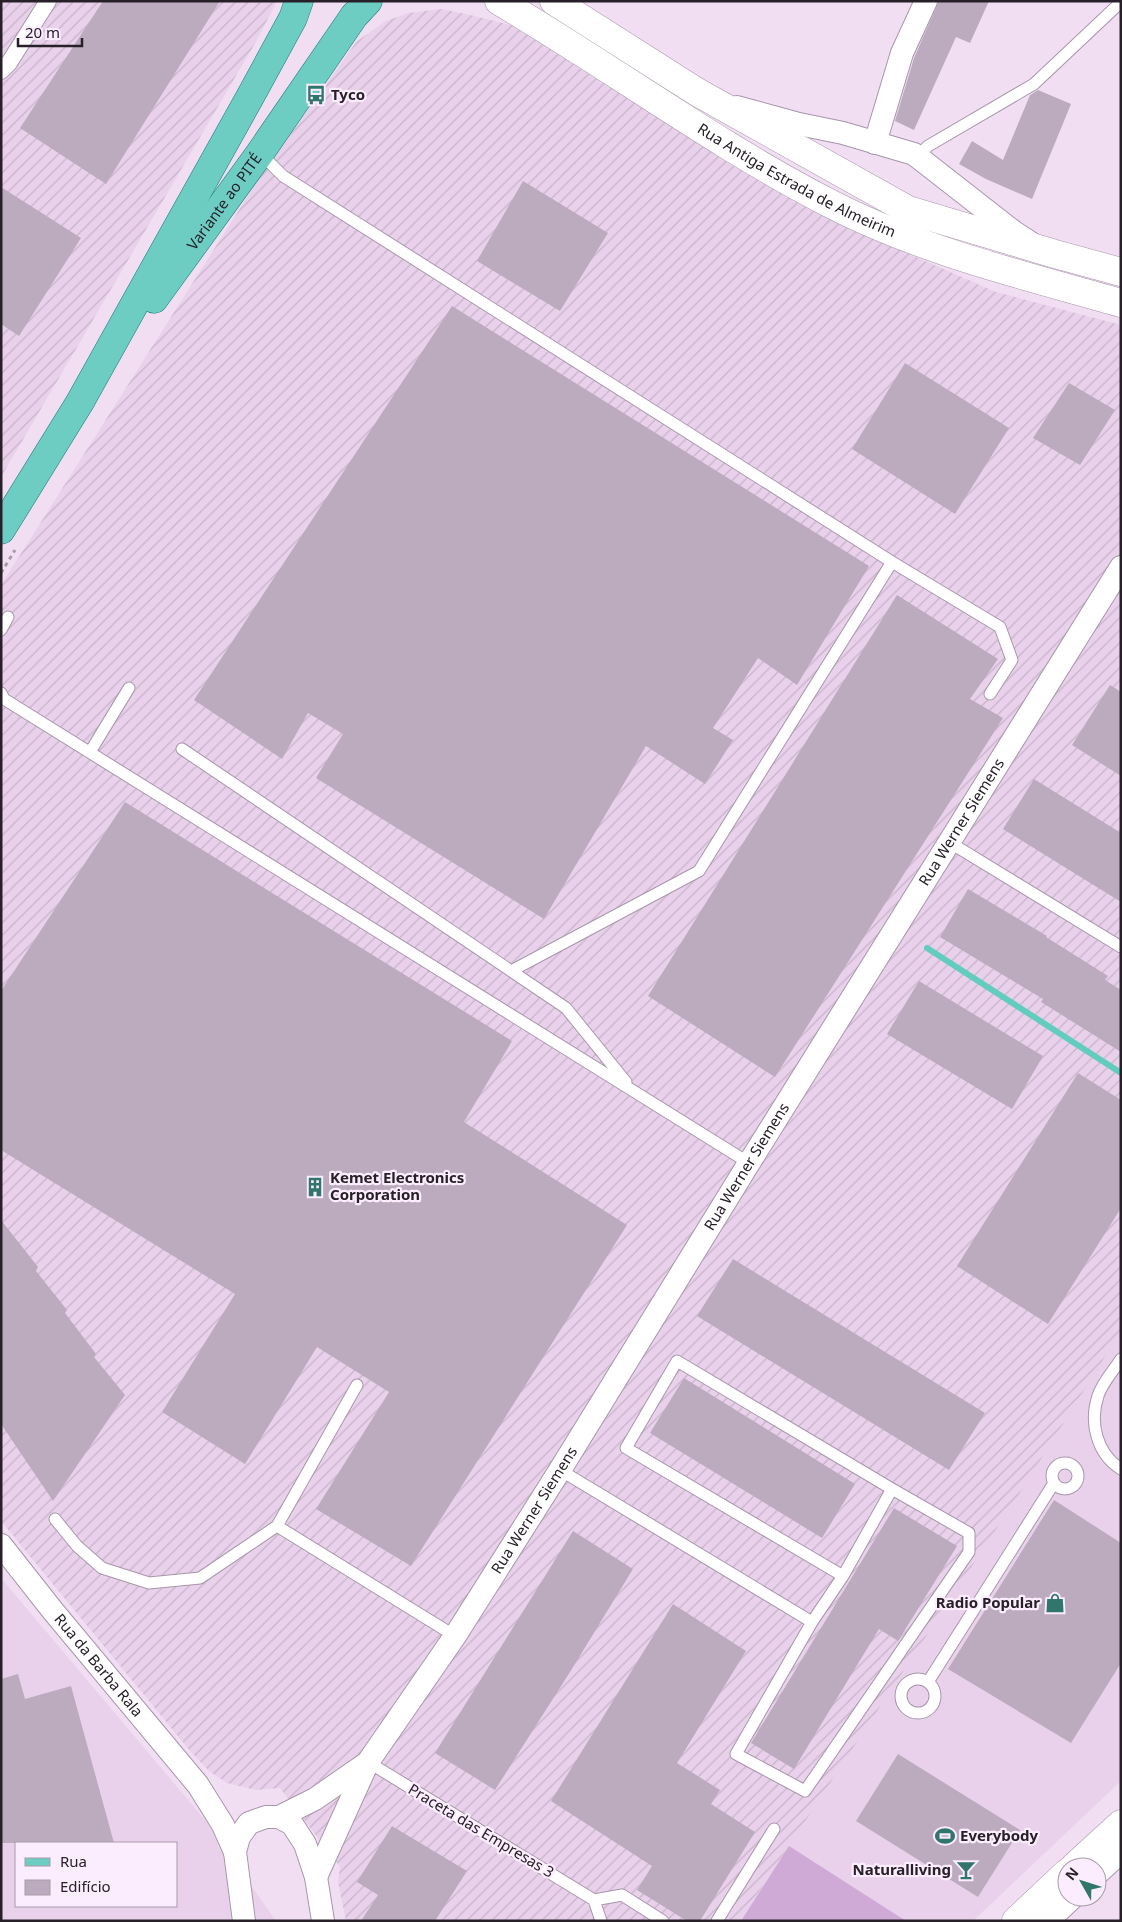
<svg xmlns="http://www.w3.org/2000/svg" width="1122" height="1922" viewBox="0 0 1122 1922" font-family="'Noto Sans',sans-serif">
	<defs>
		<pattern id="industrial-furrows" width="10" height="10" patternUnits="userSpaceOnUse" patternTransform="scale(1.25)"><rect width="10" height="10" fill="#e9d1ec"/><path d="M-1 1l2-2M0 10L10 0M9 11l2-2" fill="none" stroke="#c8b3ca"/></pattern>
	</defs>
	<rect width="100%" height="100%" fill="#f1def3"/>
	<path fill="#e9d1ec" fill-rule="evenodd" d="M 1121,1316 L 1121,1781 L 973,1921 L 738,1921 Z
		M 1,1578 L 205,1820 L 276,1921 L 1,1921 ZM 16,1843 L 176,1843 L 176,1906 L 16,1906 Z"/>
	<path fill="url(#industrial-furrows)" d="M 1,1 L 277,1 L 257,40 L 1,477 Z
		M 441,9 L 466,14 L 515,26 L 884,243 L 996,292 L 1121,325 L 1121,1331 L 1023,1488 L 740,1921 L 346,1921 L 338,1882 L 340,1867 L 280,1788 L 256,1790 L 227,1783 L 209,1771 L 191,1752 L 1,1521 L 1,585 L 256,183 L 357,41 L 386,21 L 408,13 Z"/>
	<path fill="#d0aad6" d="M 789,1846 L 906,1921 L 741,1921 Z"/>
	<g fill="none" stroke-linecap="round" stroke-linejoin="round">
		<path stroke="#62cdbe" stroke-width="6" d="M 927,948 L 1121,1073"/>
	</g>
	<path fill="#bcabbf" d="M 103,1 L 220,1 L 106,184 L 20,128 Z
		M 939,1 L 989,1 L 970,43 L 956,37 L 914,130 L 895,121 L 914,58 Z
		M 1038,90 L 1071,104 L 1032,199 L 986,179 L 959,164 L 972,141 L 1003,160 L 1030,95 Z
		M 523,181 L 608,233 L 560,311 L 477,261 Z
		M 1,187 L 81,238 L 19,336 L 1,324 Z
		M 452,306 L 869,566 L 797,685 L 758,658 L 713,728 L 733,740 L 705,784 L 646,746 L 544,919 L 316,778 L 343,734 L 308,713 L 282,759 L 194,700 Z
		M 905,363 L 1009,428 L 955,514 L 852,449 Z
		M 1069,383 L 1115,410 L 1080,465 L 1033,438 Z
		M 897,595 L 998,659 L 970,699 L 1003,718 L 775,1077 L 648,996 Z
		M 1110,685 L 1121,692 L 1121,776 L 1072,745 Z
		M 1034,779 L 1121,833 L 1121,902 L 1003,829 Z
		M 125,802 L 512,1041 L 464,1122 L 627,1225 L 411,1566 L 316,1509 L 389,1392 L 317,1347 L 245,1464 L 162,1412 L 235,1294 L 1,1150 L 1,991 Z
		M 968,889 L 1047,936 L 1046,937 L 1108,976 L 1105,980 L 1121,990 L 1121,1052 L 1041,1002 L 1043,999 L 940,937 Z
		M 919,981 L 1043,1056 L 1012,1109 L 887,1034 Z
		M 1078,1073 L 1121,1100 L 1121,1208 L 1048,1324 L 957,1266 Z
		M 1,1220 L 38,1267 L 36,1271 L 67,1310 L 65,1313 L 96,1354 L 94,1357 L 125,1395 L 53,1501 L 1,1424 Z
		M 733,1259 L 985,1413 L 949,1470 L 697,1316 Z
		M 684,1378 L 855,1484 L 822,1538 L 650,1433 Z
		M 1054,1500 L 1121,1543 L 1121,1663 L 1071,1743 L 948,1669 Z
		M 894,1508 L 957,1546 L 898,1641 L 879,1629 L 794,1769 L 751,1743 Z
		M 573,1531 L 633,1569 L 570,1672 L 495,1790 L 435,1753 Z
		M 673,1604 L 746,1651 L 677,1763 L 720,1790 L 711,1804 L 755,1832 L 700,1921 L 687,1921 L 637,1890 L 652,1866 L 551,1801 Z
		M 18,1674 L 25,1699 L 71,1686 L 114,1843 L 1,1843 L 1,1679 Z
		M 898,1754 L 1020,1830 L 978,1897 L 856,1821 Z
		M 392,1826 L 467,1871 L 435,1921 L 361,1921 L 378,1895 L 357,1882 Z"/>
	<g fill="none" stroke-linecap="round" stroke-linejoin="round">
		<defs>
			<path id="service" d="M 260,153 L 283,176 L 892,562 L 699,871 L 511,971
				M 917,157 L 928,146 L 1034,84 L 1121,2
				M 892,562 L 1000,627 L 1012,660 L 990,694
				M 1,630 L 8,617
				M 1,693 L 4,699 L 749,1163
				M 182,749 L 566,1008 L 626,1082
				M 90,752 L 129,688
				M 949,842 L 1121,947
				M 1121,1359 C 1114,1370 1102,1383 1098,1396 C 1089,1423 1097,1454 1121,1469
				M 357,1385 L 277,1526 L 455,1636
				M1052 1476a13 13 0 1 1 26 0a13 13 0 1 1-26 0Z
				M 560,1470 L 812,1622 L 736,1754 L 805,1791 L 969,1552 L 969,1533 L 892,1489 L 677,1361 L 626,1448 L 843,1576 L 892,1489
				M 55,1519 L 77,1546 L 102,1568 L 149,1583 L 200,1578 L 277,1526
				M 812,1622 L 843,1576
				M901 1696a17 17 0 1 1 34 0a17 17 0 1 1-34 0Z
				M 928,1682 L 1054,1483
				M 368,1762 L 594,1900
				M 594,1900 L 622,1895 L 663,1921
				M 594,1900 L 601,1921
				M 717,1921 L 774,1829"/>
			<path id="pedestrian" d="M 1,71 L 9,63 L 48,1"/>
			<g id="minor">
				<path d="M 737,107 L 799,124 L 843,133 L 914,154 L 1014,232 L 1031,243"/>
				<path d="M 875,143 L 902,53 L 926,1"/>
				<path id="s1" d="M 1,1545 L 53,1611 L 198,1785 L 223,1825 L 235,1852"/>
				<path d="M 279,1817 L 315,1799 L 367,1763"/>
				<path d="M 1097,1874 L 1121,1852"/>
				<path id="s2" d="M 316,1877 L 368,1762 L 455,1636 L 560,1470 L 749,1163 L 1121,567"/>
				<path d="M 244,1921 L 235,1852 L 239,1837 L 249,1823 L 266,1817 L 279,1817 L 292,1824 L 305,1844 L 316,1877 L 323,1921"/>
				<path d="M 1048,1921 L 1073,1897"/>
			</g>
			<g id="tertiary">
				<path id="s3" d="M 499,1 C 611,67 716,145 831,204 C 922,251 1023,275 1121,303"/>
				<path d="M 554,1 L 697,92 L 908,210 L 1055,254 L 1121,272"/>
				<path d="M 1074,1867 L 1121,1824"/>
				<path d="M 1016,1921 L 1067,1873"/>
			</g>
			<g id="primary">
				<path id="s4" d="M 154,299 L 260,153 L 354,16 L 368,1"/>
				<path d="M 1,530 L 80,402 L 250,97 L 293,18 L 299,1"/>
			</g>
		</defs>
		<use href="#service" stroke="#a796aa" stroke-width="13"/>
		<use href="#pedestrian" stroke="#a796aa" stroke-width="18"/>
		<use href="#minor" stroke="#a796aa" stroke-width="24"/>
		<use href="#tertiary" stroke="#a796aa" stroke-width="29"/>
		<use href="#primary" stroke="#157a73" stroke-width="29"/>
		<path stroke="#a798a8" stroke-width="3" stroke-dasharray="4 4" stroke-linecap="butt" d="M 1,573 L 15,550"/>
		<use href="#service" stroke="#fff" stroke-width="11"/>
		<use href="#pedestrian" stroke="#fff" stroke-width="16"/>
		<use href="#minor" stroke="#fff" stroke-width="22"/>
		<use href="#tertiary" stroke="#fff" stroke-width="28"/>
		<use href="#primary" stroke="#6dcdc3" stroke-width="28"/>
	</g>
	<defs>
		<symbol id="bus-bare" viewBox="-9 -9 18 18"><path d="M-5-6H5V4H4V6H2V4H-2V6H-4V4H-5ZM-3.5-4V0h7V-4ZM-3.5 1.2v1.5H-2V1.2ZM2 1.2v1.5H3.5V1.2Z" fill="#30766d" stroke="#fcedfe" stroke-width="2.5" paint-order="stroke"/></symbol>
		<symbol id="building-bare" viewBox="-9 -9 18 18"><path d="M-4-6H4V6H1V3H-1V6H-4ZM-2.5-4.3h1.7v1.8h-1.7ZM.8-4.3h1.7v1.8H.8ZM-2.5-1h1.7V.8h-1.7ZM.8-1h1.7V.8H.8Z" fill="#30766d" stroke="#fcedfe" stroke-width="2.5" paint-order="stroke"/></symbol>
		<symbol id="shop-bare" viewBox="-9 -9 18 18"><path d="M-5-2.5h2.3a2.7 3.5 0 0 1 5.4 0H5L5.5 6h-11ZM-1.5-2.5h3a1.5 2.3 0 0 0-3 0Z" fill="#30766d" stroke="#fcedfe" stroke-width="2.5" paint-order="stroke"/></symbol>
		<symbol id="stadium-bare" viewBox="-9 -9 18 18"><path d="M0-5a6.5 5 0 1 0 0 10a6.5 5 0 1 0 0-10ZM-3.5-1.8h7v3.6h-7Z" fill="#30766d" stroke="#fcedfe" stroke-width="2.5" paint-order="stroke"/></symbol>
		<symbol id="bar-bare" viewBox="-9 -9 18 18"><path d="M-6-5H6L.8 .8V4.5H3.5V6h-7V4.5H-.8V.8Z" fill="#30766d" stroke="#fcedfe" stroke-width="2.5" paint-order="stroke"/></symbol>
	</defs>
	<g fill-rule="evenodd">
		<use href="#bus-bare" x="302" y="81" width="28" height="28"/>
		<use href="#building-bare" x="301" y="1173" width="28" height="28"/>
		<use href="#shop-bare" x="1041" y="1589" width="28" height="28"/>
		<use href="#stadium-bare" x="931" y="1822" width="28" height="28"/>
		<use href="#bar-bare" x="952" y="1856" width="28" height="28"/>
	</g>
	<g text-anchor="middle" stroke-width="4.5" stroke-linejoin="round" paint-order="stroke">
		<g font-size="15" font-weight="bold" fill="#272028" stroke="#fcedfe" text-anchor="start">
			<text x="331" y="100">Tyco</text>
			<text x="330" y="1183">Kemet Electronics<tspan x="330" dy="17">Corporation</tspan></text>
			<text x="1040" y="1608" text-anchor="end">Radio Popular</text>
			<text x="960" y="1841">Everybody</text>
			<text x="951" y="1875" text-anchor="end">Naturalliving</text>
		</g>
		<g font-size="15" fill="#272028" stroke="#fcedfe">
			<text dy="5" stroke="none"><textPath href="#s3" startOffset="348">Rua Antiga Estrada de Almeirim</textPath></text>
			<text dy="5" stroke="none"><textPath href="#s4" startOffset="120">Variante ao PITÉ</textPath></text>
			<text dy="5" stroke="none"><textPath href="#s2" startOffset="1238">Rua Werner Siemens</textPath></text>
			<text dy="5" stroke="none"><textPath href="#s2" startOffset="832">Rua Werner Siemens</textPath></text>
			<text dy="5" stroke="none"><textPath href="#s2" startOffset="428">Rua Werner Siemens</textPath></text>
			<text dy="5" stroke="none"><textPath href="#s1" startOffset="155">Rua da Barba Rala</textPath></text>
			<text transform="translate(481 1831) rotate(31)" y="5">Praceta das Empresas 3</text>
		</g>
	</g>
	<rect width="1122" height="1922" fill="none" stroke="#272028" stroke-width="5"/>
	<rect x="15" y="1842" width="162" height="65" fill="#fcedfe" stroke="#a79ba8"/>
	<rect x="25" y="1858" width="25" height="8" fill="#6dcdc3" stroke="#a79ba8"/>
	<text x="60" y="1867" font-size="15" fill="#272028">Rua</text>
	<rect x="25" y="1880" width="25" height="15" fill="#bcabbf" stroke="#a79ba8"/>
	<text x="60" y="1892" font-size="15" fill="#272028">Edifício</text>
	<g transform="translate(1082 1882) rotate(309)"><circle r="24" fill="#fcedfe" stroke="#a79ba8"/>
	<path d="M0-4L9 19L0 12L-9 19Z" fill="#30766d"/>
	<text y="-8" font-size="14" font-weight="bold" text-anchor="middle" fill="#272028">N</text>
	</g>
	<path d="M18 38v8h64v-8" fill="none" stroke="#272028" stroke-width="2.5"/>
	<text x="25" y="38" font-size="15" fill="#272028" stroke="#fcedfe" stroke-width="4" paint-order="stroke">20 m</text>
</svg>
